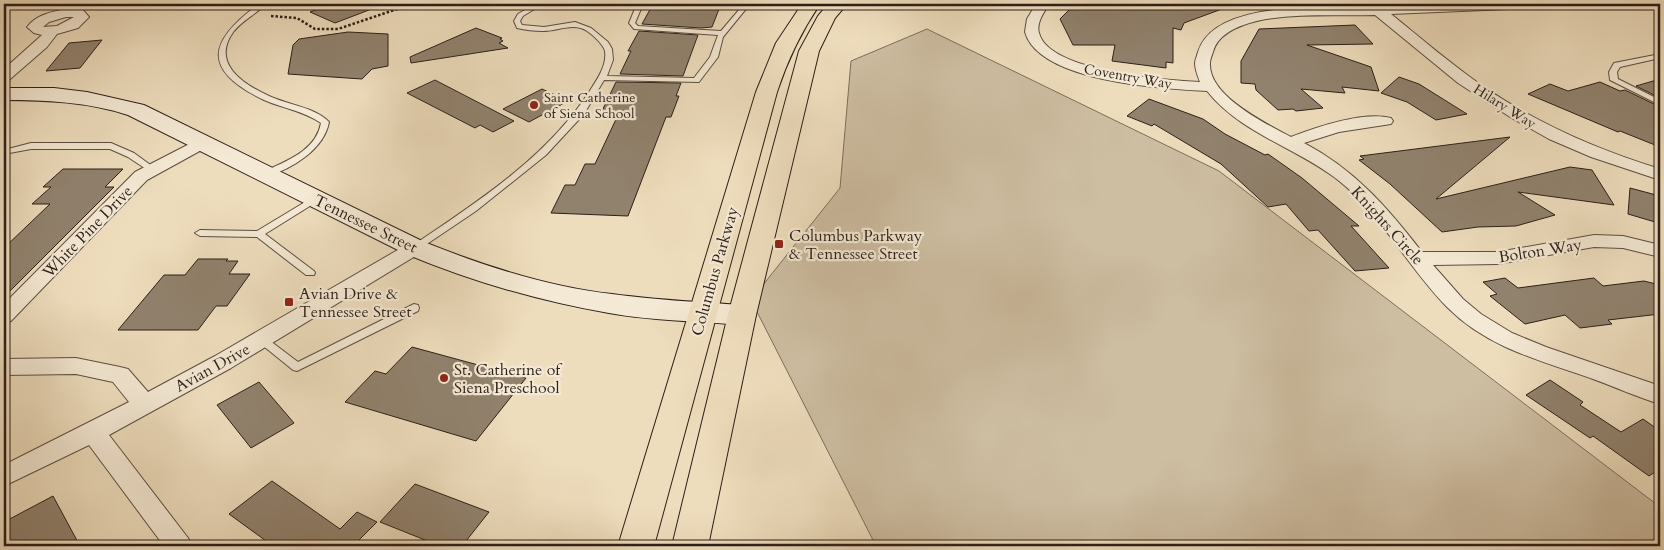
<svg xmlns="http://www.w3.org/2000/svg" width="1664" height="550" viewBox="0 0 1664 550" font-family="Cardo,serif">
	<rect width="100%" height="100%" fill="#eeddbd"/>
	<filter id="stains"><feTurbulence type="fractalNoise" baseFrequency=".004" numOctaves="4"/><feColorMatrix values="0 0 0 0 .2 0 0 0 0 .09 0 0 0 0 .02 0 0 0 .5 -.17"/></filter>
	<radialGradient id="worn" r=".72"><stop offset=".6" stop-color="#630" stop-opacity="0"/><stop offset="1" stop-color="#630" stop-opacity=".3"/></radialGradient>
	<path fill="#cdbda1" stroke="#7c6e5d" d="M 927,29 L 1219,171 L 1660,507 L 1660,546 L 876,546 L 751,300 L 840,188 L 851,61 Z"/>
	<path fill="#91826e" stroke="#2c1f19" d="M 332,4 L 382,4 L 382,5 L 335,23 L 310,12 Z
		M 653,4 L 721,4 L 712,27 L 701,28 L 642,24 Z
		M 1075,4 L 1229,4 L 1230,6 L 1184,23 L 1181,30 L 1173,28 L 1173,63 L 1166,62 L 1166,68 L 1112,61 L 1115,45 L 1073,45 L 1060,19 Z
		M 1355,25 L 1373,44 L 1307,45 L 1371,67 L 1379,91 L 1342,87 L 1345,93 L 1301,89 L 1323,108 L 1296,111 L 1293,109 L 1278,110 L 1256,90 L 1255,84 L 1241,83 L 1241,61 L 1259,29 Z
		M 476,28 L 502,38 L 500,39 L 503,41 L 499,43 L 508,48 L 411,63 L 410,57 Z
		M 639,31 L 698,35 L 683,76 L 620,74 L 631,51 L 628,51 Z
		M 348,32 L 388,34 L 388,66 L 372,69 L 362,79 L 288,74 L 293,45 L 299,39 Z
		M 102,40 L 80,68 L 46,71 L 69,43 Z
		M 1399,77 L 1419,84 L 1467,114 L 1436,120 L 1407,102 L 1381,93 Z
		M 1660,79 L 1660,98 L 1636,86 Z
		M 435,80 L 514,121 L 493,132 L 480,125 L 475,128 L 407,93 Z
		M 616,82 L 681,83 L 676,96 L 679,96 L 671,117 L 666,117 L 628,216 L 551,213 L 565,185 L 575,185 L 585,164 L 595,164 L 618,115 L 600,115 Z
		M 1600,82 L 1620,91 L 1625,90 L 1660,107 L 1660,147 L 1620,131 L 1618,132 L 1528,94 L 1550,84 L 1568,91 Z
		M 542,89 L 568,101 L 529,122 L 503,109 Z
		M 1149,99 L 1203,119 L 1225,134 L 1265,155 L 1268,154 L 1302,178 L 1359,226 L 1351,226 L 1389,268 L 1355,271 L 1318,230 L 1309,231 L 1286,204 L 1268,207 L 1221,164 L 1154,124 L 1152,126 L 1127,116 Z
		M 1510,137 L 1436,199 L 1570,167 L 1592,170 L 1614,205 L 1518,192 L 1555,215 L 1516,226 L 1478,227 L 1442,232 L 1390,184 L 1359,160 L 1364,159 L 1360,156 Z
		M 63,169 L 123,169 L 105,187 L 114,187 L 4,297 L 4,248 L 50,204 L 32,204 L 51,187 L 43,187 Z
		M 1630,188 L 1660,196 L 1660,215 L 1658,215 L 1655,222 L 1628,214 Z
		M 198,259 L 228,259 L 226,261 L 238,261 L 229,274 L 250,274 L 227,306 L 216,306 L 198,330 L 118,330 L 164,275 L 185,275 Z
		M 1505,278 L 1518,288 L 1594,278 L 1603,286 L 1644,281 L 1660,285 L 1660,314 L 1608,320 L 1612,324 L 1580,328 L 1565,315 L 1525,324 L 1490,296 L 1497,294 L 1483,282 Z
		M 412,347 L 526,378 L 476,441 L 345,402 L 375,371 L 386,374 Z
		M 1550,380 L 1583,402 L 1580,405 L 1621,432 L 1643,419 L 1660,431 L 1660,469 L 1649,476 L 1593,436 L 1590,438 L 1526,395 Z
		M 259,382 L 294,423 L 251,448 L 217,405 Z
		M 272,481 L 340,529 L 357,512 L 377,522 L 358,541 L 365,546 L 273,546 L 229,514 Z
		M 415,484 L 489,512 L 462,546 L 440,546 L 380,522 Z
		M 53,496 L 80,546 L 8,546 L 4,537 L 4,522 Z"/>
	<g fill="none" stroke-linecap="round" stroke-linejoin="round">
		<defs>
			<path id="lane" d="M 259,4 L 266,4 C 256,14 243,20 234,31 C 210,63 243,84 269,96 C 288,105 315,107 329,122 C 324,150 291,169 266,177 L 262,174 L 263,172 C 286,161 316,151 321,123 C 304,111 282,108 264,100 C 201,70 208,41 259,4 Z
				M 535,4 L 541,5 L 523,16 L 520,21 L 522,25 L 544,27 L 575,22 L 591,28 L 608,42 L 612,49 L 613,60 L 607,76 L 694,78 L 710,57 L 718,35 L 634,29 L 629,23 L 637,4 L 643,4 L 635,23 L 638,26 L 721,31 L 744,4 L 750,4 L 723,37 L 718,57 L 699,82 L 604,80 L 584,114 L 546,155 L 476,211 L 418,250 L 412,250 L 410,248 L 412,246 C 476,203 549,156 591,89 C 598,78 607,65 605,51 C 603,44 593,35 587,31 C 574,22 558,31 543,31 C 535,31 525,30 517,28 L 514,21 L 518,14 Z
				M 1660,54 L 1660,58 L 1620,67 L 1617,72 L 1618,79 L 1660,100 L 1660,105 L 1610,80 L 1609,72 L 1614,63 Z
				M 31,143 L 111,143 L 134,153 L 156,169 L 155,171 L 149,171 L 128,157 L 110,149 L 31,149 L 4,154 L 4,150 Z
				M 315,196 L 320,199 L 318,201 L 265,234 L 314,271 L 315,273 L 314,275 L 306,275 L 257,237 L 200,236 L 195,233 L 200,230 L 257,231 Z
				M 414,304 L 418,305 L 419,308 L 418,311 L 297,371 L 293,370 L 256,340 L 257,337 L 265,337 L 298,362 Z"/>
			<path id="street" d="M 1036,4 L 1049,4 C 1044,12 1036,23 1039,33 C 1049,72 1166,80 1200,82 C 1198,77 1195,69 1195,63 C 1195,60 1197,56 1198,52 C 1214,0 1322,8 1366,7 L 1367,4 L 1377,4 L 1381,7 L 1446,4 L 1540,4 L 1539,7 L 1534,8 L 1391,14 C 1422,39 1452,65 1484,87 C 1538,124 1598,150 1660,169 L 1660,180 L 1591,157 L 1549,139 L 1510,117 L 1458,83 L 1375,15 C 1337,16 1298,13 1261,20 C 1243,24 1218,32 1213,52 C 1212,55 1210,59 1210,63 C 1208,96 1267,124 1291,137 C 1317,127 1363,111 1391,118 L 1393,121 L 1391,124 L 1339,132 L 1304,143 C 1355,170 1387,207 1422,252 L 1498,252 L 1594,235 L 1623,236 L 1660,245 L 1660,257 L 1623,248 L 1594,247 L 1498,264 L 1433,265 L 1463,299 L 1481,314 L 1512,333 L 1546,347 L 1660,386 L 1660,404 C 1637,397 1615,387 1593,379 C 1542,361 1488,348 1448,308 C 1408,268 1383,216 1338,180 C 1297,148 1240,133 1207,91 C 1164,89 1039,82 1025,32 L 1027,19 Z
				M 65,9 L 83,10 L 89,17 L 78,28 L 57,34 L 47,47 L 9,80 L 4,81 L 4,69 L 42,35 L 34,33 L 27,27 C 36,15 51,12 65,9 ZM 66,17 L 74,17 L 57,26 L 43,27 L 49,22 Z
				M 201,138 L 207,139 L 209,143 L 207,147 L 147,180 L 11,321 L 4,323 L 4,304 L 135,172 Z
				M 415,242 L 422,244 L 425,248 L 422,252 L 231,368 L 109,435 L 188,538 L 192,546 L 164,546 L 89,445 L 4,486 L 4,465 L 129,402 L 113,382 L 76,374 L 4,375 L 4,359 L 76,358 L 120,367 L 128,369 L 148,392 L 215,356 L 408,244 Z"/>
			<path id="secondary" d="M 4,88 L 54,88 L 87,92 L 144,105 L 424,242 C 484,266 548,287 612,294 C 655,300 699,302 742,305 L 752,308 L 756,315 L 752,322 L 742,325 C 699,321 652,321 609,313 C 539,301 471,281 406,254 L 128,115 C 88,102 46,100 4,100 Z"/>
			<path id="primary" d="M 802,4 L 820,4 C 801,32 788,59 777,92 L 654,546 L 618,546 L 756,92 L 776,43 Z
				M 828,4 L 847,4 L 835,18 L 819,51 L 756,315 L 708,546 L 672,546 L 728,315 L 799,51 L 818,16 Z"/>
		</defs>
		<use href="#lane" stroke="#5c4e42" stroke-width="2"/>
		<use href="#street" stroke="#5c4e42" stroke-width="2"/>
		<use href="#secondary" stroke="#2c1f19" stroke-width="2"/>
		<use href="#primary" stroke="#2c1f19" stroke-width="2"/>
		<path stroke="#2c1f19" stroke-width="2.5" stroke-dasharray="2.5 2" stroke-linecap="butt" d="M 271,16 L 297,18 L 315,29 L 338,29 L 412,4"/>
		<use href="#lane" fill="#f4e9d4" fill-rule="evenodd"/>
		<use href="#street" fill="#f4e9d4" fill-rule="evenodd"/>
		<use href="#secondary" fill="#f4e9d4" fill-rule="evenodd"/>
		<use href="#primary" fill="#eeddbd" fill-rule="evenodd"/>
	</g>
	<g fill="#8f2418" stroke="#f4e9d4" stroke-width="2">
		<circle cx="534" cy="105" r="5"/>
		<rect x="774" y="239" width="10" height="10" rx="2.5"/>
		<rect x="284" y="297" width="10" height="10" rx="2.5"/>
		<circle cx="444" cy="378" r="5"/>
	</g>
	<g text-anchor="middle" stroke-width="4.5" stroke-linejoin="round" paint-order="stroke">
		<g font-size="14" fill="#2c1f19" stroke="#f4e9d4">
			<text transform="translate(1128 76) rotate(10)" y="5">Coventry Way</text>
			<text transform="translate(1505 106) rotate(32)" y="5">Hilary Way</text>
		</g>
		<g font-size="14" fill="#2c1f19" stroke="#f4e9d4" text-anchor="start">
			<text x="544" y="102">Saint Catherine<tspan x="544" dy="16">of Siena School</tspan></text>
		</g>
		<g font-size="16" fill="#2c1f19" stroke="#f4e9d4">
			<text transform="translate(366 223) rotate(26)" y="6">Tennessee Street</text>
			<text transform="translate(1388 225) rotate(48)" y="6">Knights Circle</text>
			<text transform="translate(87 231) rotate(-46)" y="6">White Pine Drive</text>
			<text transform="translate(1540 250) rotate(-9)" y="6">Bolton Way</text>
			<text transform="translate(714 271) rotate(-74)" y="6">Columbus Parkway</text>
			<text transform="translate(212 367) rotate(-29)" y="6">Avian Drive</text>
		</g>
		<g font-size="16" fill="#2c1f19" stroke="#f4e9d4" text-anchor="start">
			<text x="789" y="241">Columbus Parkway<tspan x="789" dy="18">&amp; Tennessee Street</tspan></text>
			<text x="299" y="299">Avian Drive &amp;<tspan x="299" dy="18">Tennessee Street</tspan></text>
			<text x="454" y="375">St. Catherine of<tspan x="454" dy="18">Siena Preschool</tspan></text>
		</g>
	</g>
	<rect width="1664" height="550" fill="none" stroke="#eeddbd" stroke-width="20"/>
	<rect x="5" y="5" width="1654" height="540" fill="none" stroke="#2c1f19" stroke-width="2.5"/>
	<rect x="10" y="10" width="1644" height="530" fill="none" stroke="#2c1f19"/>
	<rect width="100%" height="100%" filter="url(#stains)"/>
	<rect width="100%" height="100%" fill="url(#worn)"/>
</svg>
